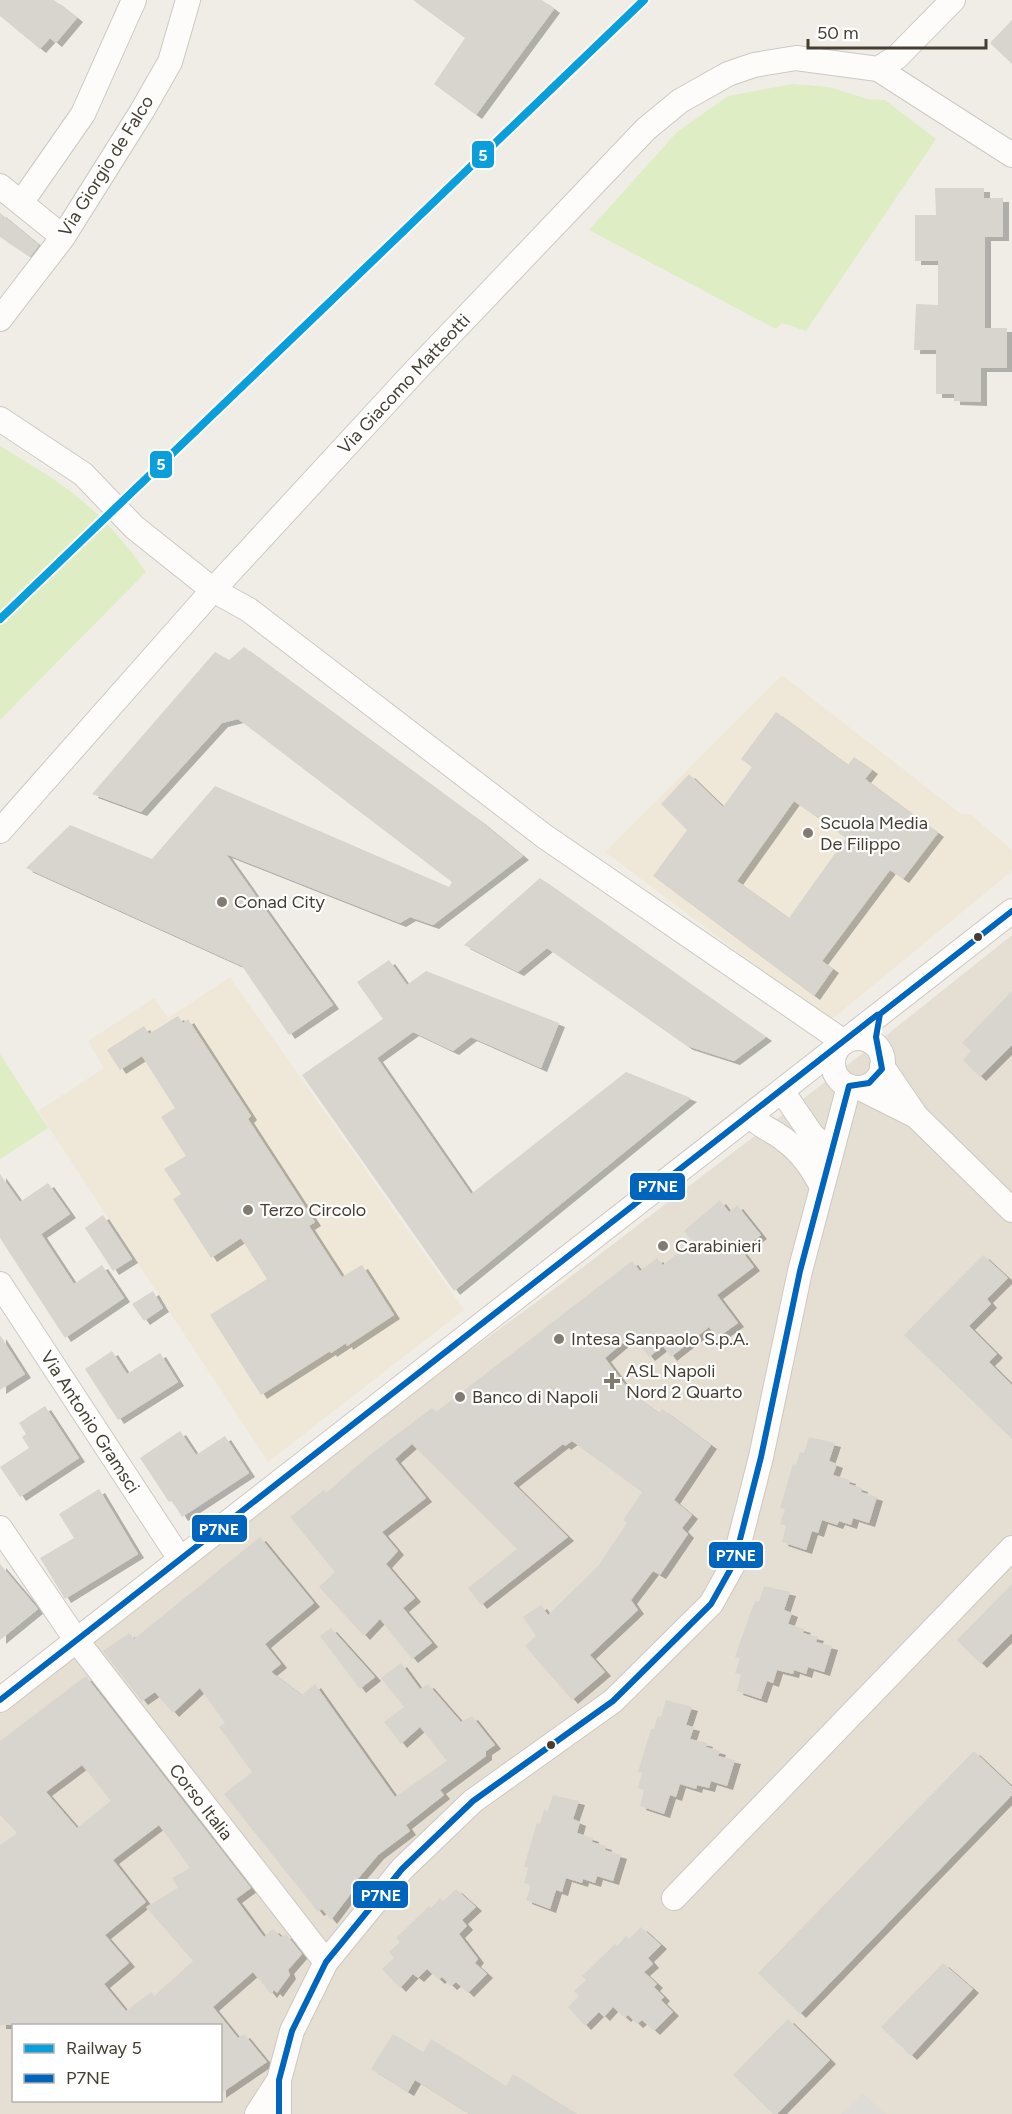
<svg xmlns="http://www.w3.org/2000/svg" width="1012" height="2114" viewBox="0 0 1012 2114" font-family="Figtree,sans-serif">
	<defs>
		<filter id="shadow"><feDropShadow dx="6" dy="4" stdDeviation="0" flood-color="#0004"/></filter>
	</defs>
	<rect width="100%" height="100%" fill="#f0ede7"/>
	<path fill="#e5dfd3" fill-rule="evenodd" d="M 1012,935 L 1012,2114 L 0,2114 L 0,1704 L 183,1559 L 557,1287 L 888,1034 ZM 14,2026 L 220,2026 L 220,2100 L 14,2100 Z"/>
	<path fill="#efe8d8" d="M 782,675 L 961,814 L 971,815 L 1012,850 L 1012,871 L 830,1021 L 605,852 Z
		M 230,977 L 464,1310 L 268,1462 L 38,1111 L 104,1068 L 88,1041 L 154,998 L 168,1018 Z"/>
	<path fill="#deedc4" d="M 793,84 L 829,87 L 867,99 L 885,100 L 936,139 L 806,331 L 782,323 L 776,329 L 589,230 L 677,132 L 728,96 Z
		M 0,446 C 66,485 101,508 146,572 L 0,720 Z
		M 0,1054 L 48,1128 L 0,1159 Z"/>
	<path fill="#dfdcd7" d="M 863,2093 L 885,2114 L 841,2114 Z"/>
	<path fill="#d8d4ce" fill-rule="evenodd" filter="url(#shadow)" d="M 0,0 L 54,0 L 77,18 L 56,43 L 50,38 L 40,49 L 0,16 Z
		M 413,0 L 542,0 L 554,9 L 476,115 L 434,84 L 465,38 Z
		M 1012,20 L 1012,64 L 990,43 Z
		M 935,188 L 984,188 L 984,198 L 1003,198 L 1003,237 L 985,237 L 985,328 L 1007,328 L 1007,368 L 981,368 L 981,402 L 954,401 L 954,394 L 936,394 L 936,350 L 914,350 L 916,304 L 938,305 L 938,261 L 915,261 L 915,215 L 936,215 Z
		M 0,213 L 39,245 L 30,257 L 0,237 Z
		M 244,647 L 479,820 L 523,856 L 433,925 L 410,917 L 400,923 L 226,854 L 333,1005 L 289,1035 L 242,966 L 26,868 L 70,825 L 152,859 L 215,786 L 449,887 L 452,882 L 238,719 L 222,723 L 141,812 L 92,794 L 215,652 L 229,660 Z
		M 776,712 L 848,765 L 854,757 L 872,770 L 865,779 L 938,833 L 903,879 L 890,870 L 822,961 L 833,969 L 814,996 L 653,876 L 687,830 L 661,804 L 689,774 L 723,807 L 752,767 L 741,759 ZM 794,801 L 846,838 L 789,918 L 737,881 Z
		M 540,878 L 766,1037 L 734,1061 L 687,1046 L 547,948 L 518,972 L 464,945 Z
		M 389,960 L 407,985 L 426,971 L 559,1023 L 541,1068 L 471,1037 L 453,1051 L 413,1032 L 377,1058 L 471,1194 L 626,1072 L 691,1098 L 454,1291 L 302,1075 L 383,1019 L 357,982 Z
		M 1012,991 L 1012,1045 L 980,1077 L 963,1060 L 971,1051 L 962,1043 Z
		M 178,1016 L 183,1023 L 188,1019 L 251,1116 L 248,1119 L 315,1222 L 309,1226 L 342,1277 L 362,1265 L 394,1315 L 347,1346 L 346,1343 L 331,1353 L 330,1351 L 261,1395 L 210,1315 L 267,1279 L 241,1238 L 211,1258 L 173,1199 L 181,1194 L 164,1169 L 186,1156 L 161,1117 L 175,1108 L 142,1056 L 120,1070 L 107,1050 L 144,1026 L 149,1034 Z
		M 0,1174 L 20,1202 L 48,1183 L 70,1214 L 41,1234 L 74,1284 L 102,1265 L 124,1298 L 65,1338 L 0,1238 Z
		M 720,1200 L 729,1212 L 737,1205 L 761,1235 L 741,1250 L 754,1267 L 717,1295 L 738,1323 L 717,1338 L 709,1327 L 671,1357 L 663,1346 L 649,1357 L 632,1335 L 605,1358 L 631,1393 L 659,1413 L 662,1409 L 711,1445 L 674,1500 L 692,1515 L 682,1528 L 688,1534 L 660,1575 L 653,1571 L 631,1600 L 638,1610 L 590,1655 L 605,1672 L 572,1700 L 525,1646 L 536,1636 L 523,1617 L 541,1605 L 548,1615 L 598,1566 L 627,1523 L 623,1520 L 642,1492 L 572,1441 L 565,1446 L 563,1444 L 513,1483 L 568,1537 L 481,1605 L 468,1588 L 517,1549 L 412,1444 L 395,1459 L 426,1498 L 382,1532 L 398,1551 L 386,1564 L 415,1598 L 403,1608 L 432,1643 L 412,1659 L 380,1619 L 364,1636 L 319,1587 L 335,1572 L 290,1517 L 324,1490 L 326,1493 L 371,1454 L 432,1408 L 436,1412 L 632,1261 L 640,1271 L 657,1258 L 663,1265 L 692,1241 L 684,1231 Z
		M 103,1215 L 132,1259 L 113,1271 L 85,1228 Z
		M 983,1255 L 1008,1278 L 987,1299 L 991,1304 L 969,1326 L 997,1354 L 989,1362 L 1012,1385 L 1012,1439 L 904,1335 Z
		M 153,1291 L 163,1308 L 144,1321 L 132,1304 Z
		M 0,1335 L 25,1374 L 0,1390 Z
		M 112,1351 L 127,1374 L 160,1353 L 178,1382 L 118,1420 L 85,1369 Z
		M 45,1406 L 79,1458 L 20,1497 L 0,1467 L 29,1448 L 22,1437 L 26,1434 L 19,1423 Z
		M 180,1431 L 196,1455 L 225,1436 L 249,1473 L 182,1517 L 172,1501 L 169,1502 L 140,1458 Z
		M 809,1437 L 835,1443 L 829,1461 L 837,1464 L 833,1475 L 850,1480 L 849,1484 L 862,1488 L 861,1492 L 877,1497 L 869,1523 L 853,1518 L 851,1525 L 839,1521 L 837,1525 L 822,1520 L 818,1533 L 812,1531 L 806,1550 L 782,1542 L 786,1526 L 780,1524 L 785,1509 L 780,1508 L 793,1464 L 796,1465 L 800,1452 L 804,1453 Z
		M 99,1489 L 138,1554 L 65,1599 L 40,1558 L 74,1538 L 59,1514 Z
		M 260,1537 L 314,1603 L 265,1644 L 281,1664 L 271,1672 L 302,1695 L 315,1684 L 395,1797 L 447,1761 L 420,1727 L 401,1744 L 384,1722 L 404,1707 L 381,1678 L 401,1663 L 420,1689 L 428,1684 L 461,1722 L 472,1716 L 495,1745 L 486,1751 L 486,1756 L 440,1790 L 444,1795 L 406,1825 L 410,1831 L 378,1855 L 357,1880 L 359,1883 L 331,1920 L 322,1909 L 318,1912 L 224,1794 L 252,1772 L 219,1727 L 225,1723 L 200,1688 L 173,1713 L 155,1692 L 142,1701 L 103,1651 L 129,1633 L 134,1639 Z
		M 0,1564 L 38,1609 L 0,1640 Z
		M 1012,1584 L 1012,1633 L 981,1664 L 957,1640 Z
		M 764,1586 L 790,1592 L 784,1610 L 792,1613 L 788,1624 L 805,1629 L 803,1633 L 818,1637 L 816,1642 L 832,1646 L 824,1672 L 808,1667 L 806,1674 L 794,1670 L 793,1674 L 777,1670 L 773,1683 L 767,1681 L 761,1699 L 737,1691 L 741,1675 L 735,1673 L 740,1658 L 735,1657 L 750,1614 L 755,1601 L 759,1602 Z
		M 331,1628 L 375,1677 L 360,1689 L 320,1636 Z
		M 86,1676 L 251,1888 L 236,1899 L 264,1937 L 273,1929 L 281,1937 L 286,1934 L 302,1954 L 288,1970 L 290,1975 L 277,1993 L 274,1990 L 271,1994 L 253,1972 L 213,2007 L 238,2038 L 244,2034 L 267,2062 L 220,2094 L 220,2025 L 0,2025 L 0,1845 L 17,1833 L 0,1815 L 0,1741 ZM 82,1765 L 111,1801 L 77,1828 L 46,1792 ZM 159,1825 L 190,1868 L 172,1878 L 178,1888 L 146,1907 L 193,1961 L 154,1996 L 151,1992 L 126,2011 L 104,1984 L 129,1963 L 105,1935 L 146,1902 L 113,1860 Z
		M 666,1700 L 692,1707 L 686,1725 L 694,1727 L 690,1739 L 707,1743 L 706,1747 L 720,1751 L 718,1756 L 735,1760 L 727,1786 L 711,1781 L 709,1788 L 697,1785 L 696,1789 L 680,1784 L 676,1797 L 670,1795 L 664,1814 L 640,1806 L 644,1790 L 638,1788 L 642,1773 L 638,1772 L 651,1729 L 654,1729 L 658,1716 L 661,1717 Z
		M 974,1751 L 1012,1787 L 1012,1795 L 800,2014 L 758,1973 Z
		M 553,1795 L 579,1801 L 573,1819 L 580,1822 L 577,1833 L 593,1838 L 592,1842 L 606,1846 L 605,1850 L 621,1855 L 613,1881 L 597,1876 L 595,1883 L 583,1879 L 582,1883 L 566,1878 L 562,1892 L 556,1890 L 550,1909 L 526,1900 L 531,1885 L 524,1883 L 528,1868 L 524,1866 L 537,1823 L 540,1824 L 544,1810 L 548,1811 Z
		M 456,1889 L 476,1907 L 462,1920 L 467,1926 L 459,1934 L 478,1959 L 475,1963 L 487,1974 L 468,1993 L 456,1982 L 451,1986 L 442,1977 L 439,1980 L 427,1969 L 418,1978 L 413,1974 L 400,1988 L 382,1969 L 394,1958 L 389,1952 L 400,1942 L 396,1938 L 429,1906 L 431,1908 L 440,1898 L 443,1901 Z
		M 641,1927 L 661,1945 L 648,1958 L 653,1964 L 644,1972 L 657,1984 L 654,1987 L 664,1997 L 661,2000 L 673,2012 L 654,2031 L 642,2020 L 637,2024 L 628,2015 L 625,2018 L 613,2007 L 604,2017 L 599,2012 L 585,2026 L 568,2007 L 579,1996 L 574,1991 L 586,1980 L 582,1976 L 615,1944 L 617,1946 L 626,1936 L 629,1939 Z
		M 943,1963 L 973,1989 L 911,2056 L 881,2027 Z
		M 788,2019 L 830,2060 L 777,2114 L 773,2114 L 733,2075 Z
		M 393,2034 L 423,2052 L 431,2039 L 506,2086 L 513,2074 L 577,2114 L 470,2114 L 415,2080 L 408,2092 L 371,2069 Z"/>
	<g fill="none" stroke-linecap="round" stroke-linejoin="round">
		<defs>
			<path id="minor" d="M 878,69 L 897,57 L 953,0
				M 0,186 L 63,237
				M 21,203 L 83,114 L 134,0
				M 0,319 L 63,237 L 142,111 L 170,62 L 188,0
				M 0,419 L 83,474 L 134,527 L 213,590 L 249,610 L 544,836 L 844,1042
				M 0,831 L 213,590 L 415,371 L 646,129 L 680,101 L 728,74 L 754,65 L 796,58 L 878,69 L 1012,155
				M833 1063a25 25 0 1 1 50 0a25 25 0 1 1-50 0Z
				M 882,1066 L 916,1116 L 1012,1210
				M 860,1088 L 916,1116
				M 782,1091 L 812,1135 L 831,1153
				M 751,1116 C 761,1128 775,1131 786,1141 C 802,1153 813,1169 822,1187
				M 0,1284 L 180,1559
				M 0,1528 L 77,1641 L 326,1962
				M 0,1700 L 1012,911
				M 674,1898 L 1012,1548
				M 257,2114 L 279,2080
				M 279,2114 L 279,2080 L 292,2031 L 326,1962 L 402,1869 L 473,1801 L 613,1701 L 711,1604 L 734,1563 L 761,1457 L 800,1271 L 849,1086"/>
		</defs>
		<use href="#minor" stroke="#ccc9c3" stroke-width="26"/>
		<use href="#minor" stroke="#fdfcfb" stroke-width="24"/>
		<defs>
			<path id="bus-1" d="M 0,1700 L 877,1015
				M 279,2114 L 279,2080 L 292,2031 L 326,1962 L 402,1869 L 473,1801 L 613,1701 L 711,1604 L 734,1563 L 761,1457 L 800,1271 L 849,1086 L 869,1083 L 882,1069 L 876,1037 L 880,1014 L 1012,911"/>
		</defs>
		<use href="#bus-1" stroke="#fff" stroke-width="10"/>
		<use href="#bus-1" stroke="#0065bd" stroke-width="6"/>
		<defs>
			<path id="rail-1" d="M 0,619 L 644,0"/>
		</defs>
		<use href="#rail-1" stroke="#fff" stroke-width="12"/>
		<use href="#rail-1" stroke="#0a9eda" stroke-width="8"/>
	</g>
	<g fill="#827b72" stroke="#fff" stroke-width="2">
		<circle cx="808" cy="833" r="6"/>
		<circle cx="222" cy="902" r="6"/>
		<circle cx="248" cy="1210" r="6"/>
		<circle cx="663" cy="1246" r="6"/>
		<circle cx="559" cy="1339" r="6"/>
		<path d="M609 1372h6v6h6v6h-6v6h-6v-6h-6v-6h6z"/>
		<circle cx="460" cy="1397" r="6"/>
	</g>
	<g fill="#463e33" stroke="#fff" stroke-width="2">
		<circle cx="978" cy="937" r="5"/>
		<circle cx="551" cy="1745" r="5"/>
	</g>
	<g text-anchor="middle" stroke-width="4.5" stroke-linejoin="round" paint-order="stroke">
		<g font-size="18" fill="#463e33" stroke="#fff">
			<text transform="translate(106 166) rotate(-58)" y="6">Via Giorgio de Falco</text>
			<text transform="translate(404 384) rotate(-47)" y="6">Via Giacomo Matteotti</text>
			<text transform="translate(90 1422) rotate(57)" y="6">Via Antonio Gramsci</text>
			<text transform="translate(201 1802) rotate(52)" y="6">Corso Italia</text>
		</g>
		<g font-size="18" fill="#463e33" stroke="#fff" text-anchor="start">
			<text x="820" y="829">Scuola Media<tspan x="820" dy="21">De Filippo</tspan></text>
			<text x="234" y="908">Conad City</text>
			<text x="260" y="1216">Terzo Circolo</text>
			<text x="675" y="1252">Carabinieri</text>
			<text x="571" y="1345">Intesa Sanpaolo S.p.A.</text>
			<text x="626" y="1377">ASL Napoli<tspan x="626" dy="21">Nord 2 Quarto</tspan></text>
			<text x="472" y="1403">Banco di Napoli</text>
		</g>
	</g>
	<g stroke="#fff" stroke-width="2">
		<rect x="471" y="140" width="24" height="29" rx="6" fill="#0a9eda"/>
		<rect x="149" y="450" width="24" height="29" rx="6" fill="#0a9eda"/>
		<rect x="629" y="1172" width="57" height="29" rx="6" fill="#0065bd"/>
		<rect x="191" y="1514" width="57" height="29" rx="6" fill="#0065bd"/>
		<rect x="708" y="1541" width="56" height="28" rx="6" fill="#0065bd"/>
		<rect x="352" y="1880" width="57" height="29" rx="6" fill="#0065bd"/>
	</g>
	<g font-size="16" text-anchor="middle" font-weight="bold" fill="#fff">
		<text x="483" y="161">5</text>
		<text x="161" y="470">5</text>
		<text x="658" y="1192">P7NE</text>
		<text x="219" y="1535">P7NE</text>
		<text x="736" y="1561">P7NE</text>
		<text x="381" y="1901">P7NE</text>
	</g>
	<rect x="12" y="2024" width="210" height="78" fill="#ffffff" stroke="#b5b2ad" stroke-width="1.5"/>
	<rect x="24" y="2044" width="30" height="9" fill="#0a9eda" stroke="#b5b2ad" stroke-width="1.5"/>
	<text x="66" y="2054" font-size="18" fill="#463e33">Railway 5</text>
	<rect x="24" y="2074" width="30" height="9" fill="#0065bd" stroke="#b5b2ad" stroke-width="1.5"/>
	<text x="66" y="2084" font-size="18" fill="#463e33">P7NE</text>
	<path d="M808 39v9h178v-9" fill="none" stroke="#463e33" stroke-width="3"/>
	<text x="817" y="39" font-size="18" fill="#463e33" stroke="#ffffff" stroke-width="4.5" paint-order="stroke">50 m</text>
</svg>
